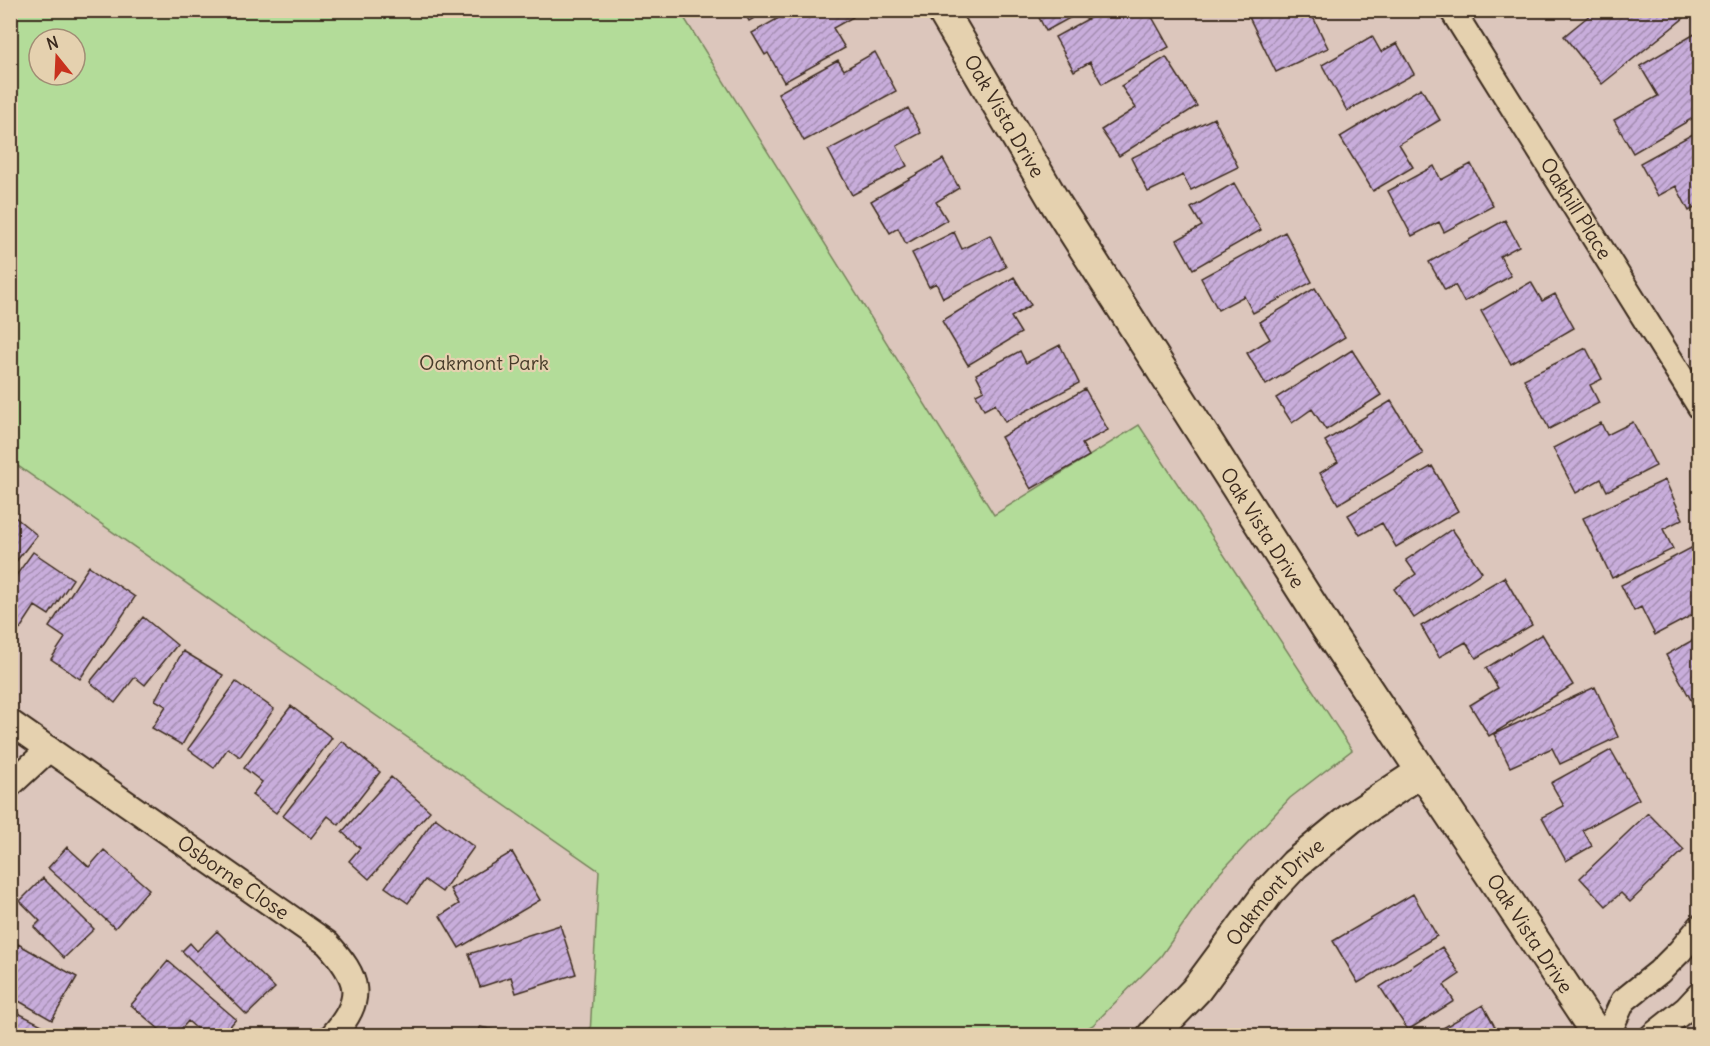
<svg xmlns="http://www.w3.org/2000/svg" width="1710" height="1046" viewBox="0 0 1710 1046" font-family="Delius,sans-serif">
	<defs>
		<pattern id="building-hatch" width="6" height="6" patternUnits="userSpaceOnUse" patternTransform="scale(1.5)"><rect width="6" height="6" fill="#c8addb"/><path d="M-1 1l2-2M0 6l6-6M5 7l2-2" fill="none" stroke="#a48db1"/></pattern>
	</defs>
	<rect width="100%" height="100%" fill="#dcc6bc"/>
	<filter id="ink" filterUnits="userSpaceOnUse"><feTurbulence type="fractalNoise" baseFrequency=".0167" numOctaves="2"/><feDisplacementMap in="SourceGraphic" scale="12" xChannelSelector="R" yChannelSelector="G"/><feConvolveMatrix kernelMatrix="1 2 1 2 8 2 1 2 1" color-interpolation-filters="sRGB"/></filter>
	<g filter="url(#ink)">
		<path fill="#b3dc99" stroke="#77835c" stroke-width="1.5" fill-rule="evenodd" d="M 11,10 L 680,11 L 994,515 L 1139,425 L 1352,750 L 1290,798 L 1217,876 L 1161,956 L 1093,1025 L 1076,1035 L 791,1036 L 785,1027 L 771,1036 L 590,1035 L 599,871 L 11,461 ZM 39,39 L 75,39 L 75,75 L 39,75 Z"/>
		<path fill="url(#building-hatch)" stroke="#3b2a1e" stroke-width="1.5" d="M 743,10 L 768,10 L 749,21 Z
			M 793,10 L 849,10 L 853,17 L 833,28 L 845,48 L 784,82 L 768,53 L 765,55 L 752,33 Z
			M 1035,10 L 1084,10 L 1046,31 Z
			M 1104,10 L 1148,10 L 1169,47 L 1102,84 L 1090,62 L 1074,71 L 1055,37 Z
			M 1258,10 L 1326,10 L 1313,17 L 1328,48 L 1276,72 L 1248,15 Z
			M 1596,10 L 1688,10 L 1690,13 L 1602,84 L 1564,36 Z
			M 1698,32 L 1700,35 L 1700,114 L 1633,153 L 1614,120 L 1658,96 L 1640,66 Z
			M 1372,36 L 1381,52 L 1397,43 L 1414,74 L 1347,111 L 1322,65 Z
			M 875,52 L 896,91 L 804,141 L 778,93 L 838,60 L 844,70 Z
			M 1166,57 L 1197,106 L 1119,156 L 1101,130 L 1136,108 L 1121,86 Z
			M 1421,88 L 1440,120 L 1399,144 L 1413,167 L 1373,191 L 1340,137 Z
			M 908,108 L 921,133 L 897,146 L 907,166 L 852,195 L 828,150 Z
			M 1214,118 L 1238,167 L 1191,190 L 1183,175 L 1148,192 L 1131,158 Z
			M 1700,130 L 1700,205 L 1689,211 L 1676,186 L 1658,196 L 1640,163 Z
			M 943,159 L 959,188 L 936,202 L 947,220 L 906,244 L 898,228 L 890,233 L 871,201 Z
			M 1471,164 L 1493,206 L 1444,232 L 1439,222 L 1412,236 L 1388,191 L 1434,166 L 1441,180 Z
			M 1234,183 L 1261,230 L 1193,269 L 1177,240 L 1202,226 L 1191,208 Z
			M 1505,220 L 1519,246 L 1500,256 L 1511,276 L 1464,302 L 1455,285 L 1445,290 L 1429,262 Z
			M 954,232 L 962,249 L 990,235 L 1006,267 L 943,298 L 936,283 L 929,287 L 912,253 Z
			M 1285,232 L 1312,282 L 1253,313 L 1244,296 L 1218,310 L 1201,278 Z
			M 1014,277 L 1031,305 L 1011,317 L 1021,333 L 968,365 L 942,321 Z
			M 1531,282 L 1542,301 L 1555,294 L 1574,328 L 1511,364 L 1481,311 Z
			M 1315,288 L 1345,337 L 1266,385 L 1247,353 L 1270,339 L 1260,322 Z
			M 1060,345 L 1079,383 L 1005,422 L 995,404 L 984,410 L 976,394 L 984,390 L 976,374 L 1020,351 L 1026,363 Z
			M 1586,348 L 1602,379 L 1590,385 L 1599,403 L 1549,429 L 1524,379 Z
			M 1352,350 L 1381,395 L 1326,430 L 1312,409 L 1292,423 L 1276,398 Z
			M 1085,389 L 1108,430 L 1082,444 L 1089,456 L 1031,489 L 1001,437 Z
			M 1391,401 L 1423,454 L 1338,504 L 1320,473 L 1338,462 L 1325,441 Z
			M 1633,422 L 1656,466 L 1607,491 L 1601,479 L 1576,493 L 1553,448 L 1601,423 L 1607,435 Z
			M 1432,466 L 1458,511 L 1396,547 L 1382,523 L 1360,535 L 1348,515 Z
			M 1665,480 L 1683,519 L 1663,529 L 1673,549 L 1612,578 L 1583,518 Z
			M 10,513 L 37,535 L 10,569 Z
			M 1452,529 L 1482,572 L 1414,618 L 1394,589 L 1416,574 L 1406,560 Z
			M 1693,547 L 1700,560 L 1700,611 L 1655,635 L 1641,607 L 1634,611 L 1621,585 Z
			M 33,552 L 73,579 L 49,615 L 35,606 L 18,632 L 10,627 L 10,584 Z
			M 89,566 L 135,597 L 80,679 L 51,659 L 65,638 L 49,627 Z
			M 1504,577 L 1532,625 L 1476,658 L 1466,642 L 1439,657 L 1421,626 Z
			M 143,617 L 177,645 L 145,685 L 135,677 L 115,703 L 90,682 Z
			M 1542,634 L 1573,685 L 1489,736 L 1470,705 L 1498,688 L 1486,668 Z
			M 1700,636 L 1700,705 L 1695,707 L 1666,655 Z
			M 183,651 L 223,675 L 182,745 L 152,728 L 166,706 L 155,700 Z
			M 236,682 L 274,709 L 240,757 L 228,748 L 214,768 L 188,749 Z
			M 1595,687 L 1618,737 L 1560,764 L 1552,748 L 1510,767 L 1494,734 Z
			M 291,706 L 332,738 L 276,813 L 252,795 L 262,782 L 244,768 Z
			M 342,741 L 380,772 L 339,825 L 328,816 L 311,838 L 283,816 Z
			M 1611,750 L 1639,799 L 1583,830 L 1592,846 L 1566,861 L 1542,817 L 1564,806 L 1551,783 Z
			M 391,777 L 430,811 L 369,879 L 349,861 L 360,848 L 342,832 Z
			M 1648,813 L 1684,850 L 1630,902 L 1621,893 L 1606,906 L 1580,878 Z
			M 435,818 L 474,847 L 442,892 L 425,880 L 408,903 L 385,887 Z
			M 67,847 L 89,867 L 104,850 L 149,889 L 115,928 L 48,868 Z
			M 512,852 L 540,900 L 459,948 L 440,916 L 459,904 L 450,889 Z
			M 43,878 L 94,929 L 64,958 L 34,927 L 40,921 L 20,901 Z
			M 1413,894 L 1437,936 L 1358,983 L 1333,941 Z
			M 560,925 L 576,974 L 516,993 L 511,977 L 480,987 L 469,954 Z
			M 217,931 L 275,988 L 247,1015 L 182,951 L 190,943 L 197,951 Z
			M 18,944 L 77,977 L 52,1020 L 10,996 L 10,957 Z
			M 1442,947 L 1460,974 L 1444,985 L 1454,1001 L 1408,1030 L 1380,987 Z
			M 168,961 L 236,1019 L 222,1036 L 205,1036 L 188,1021 L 175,1036 L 167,1036 L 131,1005 Z
			M 1483,1005 L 1500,1036 L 1429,1036 Z
			M 10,1009 L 56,1032 L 54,1036 L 10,1036 Z
			M 480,1027 L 524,1036 L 478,1036 Z"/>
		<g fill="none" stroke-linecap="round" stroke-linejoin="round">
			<defs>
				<g id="minor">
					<path id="s1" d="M 1452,10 L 1700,407"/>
					<path id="s2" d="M 10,722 L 327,943 C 359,978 366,998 332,1036"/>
					<path d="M 10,785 L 49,749"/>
					<path d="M 1607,1036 L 1623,1001 L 1659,972 L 1680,951 L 1700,927"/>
					<path d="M 1652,1036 L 1686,1009 L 1700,994"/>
				</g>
				<g id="tertiary">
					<path id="s3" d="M 942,10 L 1056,204 L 1327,629 L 1598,1036"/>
					<path id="s4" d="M 1152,1036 L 1196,990 L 1268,893 L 1295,864 L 1351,818 L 1421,772"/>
				</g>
			</defs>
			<use href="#minor" stroke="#3b2a1e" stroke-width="28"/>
			<use href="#tertiary" stroke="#3b2a1e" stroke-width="34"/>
			<use href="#minor" stroke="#e5d1af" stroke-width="24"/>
			<use href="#tertiary" stroke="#e5d1af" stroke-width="30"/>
		</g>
	</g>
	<g text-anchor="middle" stroke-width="4.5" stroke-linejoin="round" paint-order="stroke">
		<g font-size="20" fill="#3b2a1e" stroke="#e5d1af">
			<text dy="7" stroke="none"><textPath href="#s3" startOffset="123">Oak Vista Drive</textPath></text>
			<text dy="7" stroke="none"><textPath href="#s1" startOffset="234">Oakhill Place</textPath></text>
			<text dy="7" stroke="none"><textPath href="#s3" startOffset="609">Oak Vista Drive</textPath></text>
			<text dy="7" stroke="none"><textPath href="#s2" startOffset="272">Osborne Close</textPath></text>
			<text dy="7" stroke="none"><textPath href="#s4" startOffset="190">Oakmont Drive</textPath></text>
			<text dy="7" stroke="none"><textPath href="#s3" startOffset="1095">Oak Vista Drive</textPath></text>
		</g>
		<g font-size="20" fill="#473c2a" stroke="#e5d1af">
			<text x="484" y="370">Oakmont Park</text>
		</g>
	</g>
	<rect width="1710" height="1046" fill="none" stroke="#e5d1af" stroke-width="36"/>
	<rect x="18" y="18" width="1674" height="1010" fill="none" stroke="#3b2a1e" stroke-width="2" filter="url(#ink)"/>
	<g transform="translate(57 57) rotate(342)"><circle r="28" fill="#e5d1af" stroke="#a18e75" stroke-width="1.5"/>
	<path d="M0-4.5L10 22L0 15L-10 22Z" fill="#c8321e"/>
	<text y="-9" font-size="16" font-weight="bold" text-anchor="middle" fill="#3b2a1e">N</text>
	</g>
</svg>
